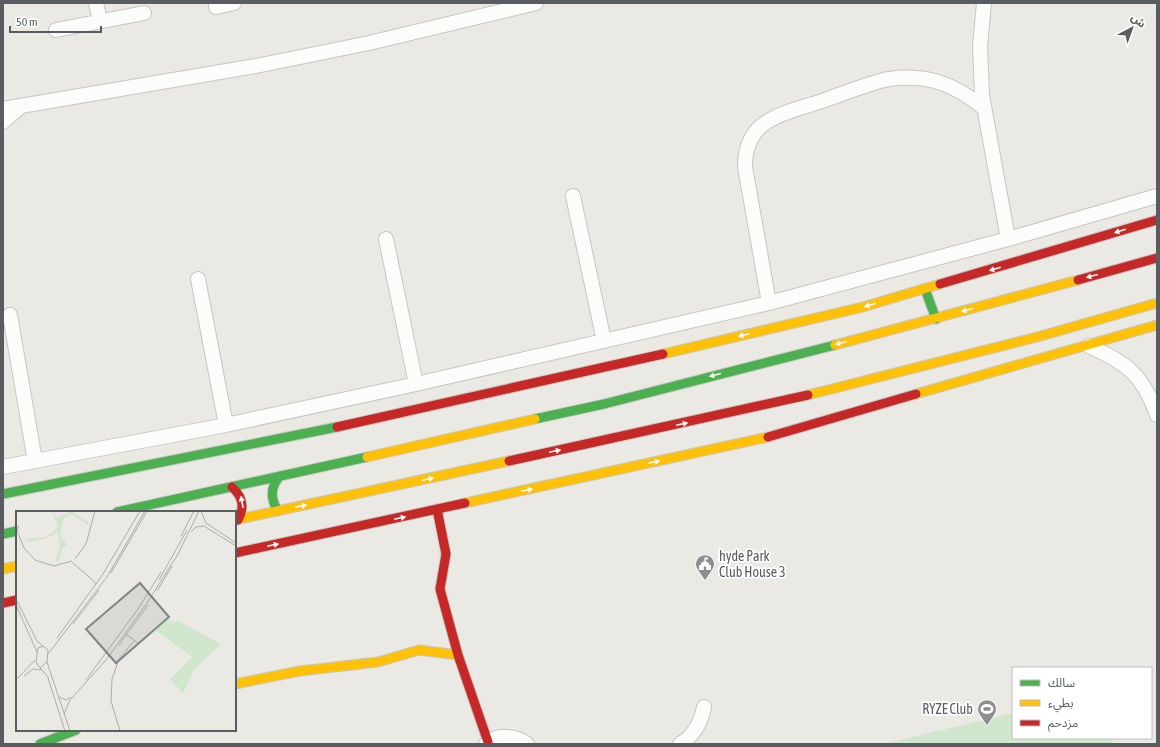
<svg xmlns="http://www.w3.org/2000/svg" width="1160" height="747" viewBox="0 0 1160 747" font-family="'Asap Condensed','Noto Sans Arabic',sans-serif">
	<rect width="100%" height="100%" fill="#eae9e3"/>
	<path fill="#d1e7cd" d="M 1013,713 L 1013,738 L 1110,738 L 1113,744 L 883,744 Z"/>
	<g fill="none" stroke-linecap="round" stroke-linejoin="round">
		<defs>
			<path id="street" d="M 96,3 L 100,21
				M 984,3 L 980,46 L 982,95 L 1008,239
				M 216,7 L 234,3
				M 56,30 L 144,13
				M 3,109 L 256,66 L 369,43 L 536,3
				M 3,122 L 21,106
				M 573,196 L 604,341
				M 386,239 L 416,384
				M 198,279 L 226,425
				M 769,303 L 745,167 C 745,153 748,139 759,128 C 775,113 802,108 822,101 C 841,94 860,87 880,81 C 891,78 903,77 916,78 C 942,79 964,92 984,108
				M 10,315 L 35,461
				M 1089,346 C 1127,363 1143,375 1157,415
				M 3,467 L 226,425 L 416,384 L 769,303 L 1008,239 L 1157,196
				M 486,744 C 497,734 515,735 527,744
				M 680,744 C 694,736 701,722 704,707"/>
			<path id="fast" d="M 925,289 L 936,319
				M 535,419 L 604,404 L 835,345
				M 3,494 L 337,427
				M 278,511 C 270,498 270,487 280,476
				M 117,512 L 367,457
				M 3,534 L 17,531
				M 40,744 L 76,730"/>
			<path id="slow" d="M 835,345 L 1078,280
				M 663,354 L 863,307 L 940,284
				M 916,394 L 1157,325
				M 808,395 L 1037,337 L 1157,303
				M 367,457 L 535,419
				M 465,503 L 768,437
				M 235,520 L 509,461
				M 3,569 L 17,566
				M 235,684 L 300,671 L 378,662 L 419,650 L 458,655"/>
			<path id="jam" d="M 1078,280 L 1157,258
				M 940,284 L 1157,220
				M 337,427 L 663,354
				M 768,437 L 916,394
				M 509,461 L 808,395
				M 232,487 C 243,497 245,507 238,520
				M 437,509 L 446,554 L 440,589 L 458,655 L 488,742
				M 235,553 L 465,503
				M 3,603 L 17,600"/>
		</defs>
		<use href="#street" stroke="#c6c6c4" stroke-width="16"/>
		<use href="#fast" stroke="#c6c7c5" stroke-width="11"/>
		<use href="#slow" stroke="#c6c7c5" stroke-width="11"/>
		<use href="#jam" stroke="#c6c7c5" stroke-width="11"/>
		<use href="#street" stroke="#fcfcfb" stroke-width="14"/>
		<use href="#fast" stroke="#4caf50" stroke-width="9"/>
		<use href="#slow" stroke="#ffc107" stroke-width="9"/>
		<use href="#jam" stroke="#c62828" stroke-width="9"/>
	</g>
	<defs><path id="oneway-solid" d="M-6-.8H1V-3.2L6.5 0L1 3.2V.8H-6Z"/></defs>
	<g fill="#f6fbf6">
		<use href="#oneway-solid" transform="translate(1120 231) rotate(163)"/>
		<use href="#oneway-solid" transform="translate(995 269) rotate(164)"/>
		<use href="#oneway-solid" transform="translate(1092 276) rotate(165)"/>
		<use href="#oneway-solid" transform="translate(870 305) rotate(164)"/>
		<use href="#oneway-solid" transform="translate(967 310) rotate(165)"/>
		<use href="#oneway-solid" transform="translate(744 335) rotate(167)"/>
		<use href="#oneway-solid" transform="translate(841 343) rotate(166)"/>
		<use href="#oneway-solid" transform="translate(715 375) rotate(166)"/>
		<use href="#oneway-solid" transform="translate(682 424) rotate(-12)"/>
		<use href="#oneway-solid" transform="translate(555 451) rotate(-12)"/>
		<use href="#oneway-solid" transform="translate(654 462) rotate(-12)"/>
		<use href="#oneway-solid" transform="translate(428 479) rotate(-12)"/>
		<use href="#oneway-solid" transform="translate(527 490) rotate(-12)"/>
		<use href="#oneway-solid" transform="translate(242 502) rotate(-101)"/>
		<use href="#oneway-solid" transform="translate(301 506) rotate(-12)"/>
		<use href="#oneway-solid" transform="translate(400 518) rotate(-12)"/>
		<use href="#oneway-solid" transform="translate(273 545) rotate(-12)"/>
	</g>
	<defs>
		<symbol id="civic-pin" viewBox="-11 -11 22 30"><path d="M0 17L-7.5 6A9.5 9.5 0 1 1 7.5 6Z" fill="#8c8e8f" stroke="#fff"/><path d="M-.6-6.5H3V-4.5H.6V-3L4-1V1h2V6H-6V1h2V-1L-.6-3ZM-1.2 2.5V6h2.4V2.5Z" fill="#fff"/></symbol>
		<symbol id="stadium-pin" viewBox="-11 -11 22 30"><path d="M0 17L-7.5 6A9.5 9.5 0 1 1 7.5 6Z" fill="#8c8e8f" stroke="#fff"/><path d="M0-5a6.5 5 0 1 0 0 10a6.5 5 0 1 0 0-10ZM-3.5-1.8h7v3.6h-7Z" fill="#fff"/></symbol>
	</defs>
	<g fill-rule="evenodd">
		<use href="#civic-pin" x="694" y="553" width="22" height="30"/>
		<use href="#stadium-pin" x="976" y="698" width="22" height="30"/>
	</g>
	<g text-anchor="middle" stroke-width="3.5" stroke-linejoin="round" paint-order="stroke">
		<g font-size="14" fill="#595d62" stroke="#fff" text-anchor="start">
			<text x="719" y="561">hyde Park<tspan x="719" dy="16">Club House 3</tspan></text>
			<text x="973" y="714" text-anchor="end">RYZE Club</text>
		</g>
	</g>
	<g transform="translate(16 511)">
		<rect width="220" height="220" fill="#eae9e3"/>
		<path d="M 36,0 L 41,7 L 55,0 L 73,11 L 72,14 L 55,3 L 47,8 L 44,24 L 51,34 L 46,37 L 43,51 L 39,51 L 44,36 L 42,21 L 31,27 L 15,31 L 9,28 L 29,26 L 42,17 ZM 149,107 L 158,112 L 160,109 L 205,133 L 178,159 L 167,182 L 154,168 L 176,146 L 139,119 Z" fill="#d1e7cd"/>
		<path fill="none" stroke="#acadab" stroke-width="1" d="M 185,0 L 190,12 L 220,32M 0,15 L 3,16 L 1,19 L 8,37 L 19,49 L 38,55 L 56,50M 175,21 L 180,16 L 188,15 L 220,35M 165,25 L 178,0M 59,48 L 70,33 L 79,0M 56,51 L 81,73M 95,62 L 131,0M 143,69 L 171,19M 141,80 L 156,55M 0,88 L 21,130 L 27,135M 0,94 L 21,141M 57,113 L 83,79M 111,124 L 122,132M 41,127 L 87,63 L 124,0M 103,134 L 132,94M 27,135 L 32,139 L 31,151 L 24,157 L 20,151 L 22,137 ZM 32,143 L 91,66 L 129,0M 31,151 L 54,220M 24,157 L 33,167M 8,165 L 17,158 L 25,159M 32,167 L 49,220M 0,169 L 19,149M 70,169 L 122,98 L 145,61M 43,186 L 50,189 L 55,186M 48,203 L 54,189 L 90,149 L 131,92 L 162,43 L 183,0M 104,220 L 95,190 L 96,168 L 103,148 L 118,130"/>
		<path fill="#828486" fill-opacity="0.15" stroke="#828486" stroke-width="2" d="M 124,72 L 153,106 L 100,152 L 70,118 Z"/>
		<rect width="220" height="220" fill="none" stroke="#595d62" stroke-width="2"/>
	</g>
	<rect width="1160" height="747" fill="none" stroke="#595d62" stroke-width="8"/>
	<rect x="1012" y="667" width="140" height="72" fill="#ffffff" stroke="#bdbec0"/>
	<rect x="1020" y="680" width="20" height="6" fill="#4caf50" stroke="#bdbec0"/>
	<text x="1048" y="687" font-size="12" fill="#595d62">سالك</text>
	<rect x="1020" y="700" width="20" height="6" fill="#ffc107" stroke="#bdbec0"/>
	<text x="1048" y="707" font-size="12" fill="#595d62">بطيء</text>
	<rect x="1020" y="720" width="20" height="6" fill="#c62828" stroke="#bdbec0"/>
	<text x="1048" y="727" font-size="12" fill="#595d62">مزدحم</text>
	<g transform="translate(1132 28) rotate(41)" stroke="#ffffff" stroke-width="3" paint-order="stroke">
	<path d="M0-3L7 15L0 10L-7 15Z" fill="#595d62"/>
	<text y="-6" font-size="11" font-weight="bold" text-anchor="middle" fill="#595d62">ش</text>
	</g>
	<path d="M10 26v6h91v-6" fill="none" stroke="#595d62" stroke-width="2"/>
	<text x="16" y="26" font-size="12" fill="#595d62" stroke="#ffffff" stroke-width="3" paint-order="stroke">50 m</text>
</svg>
